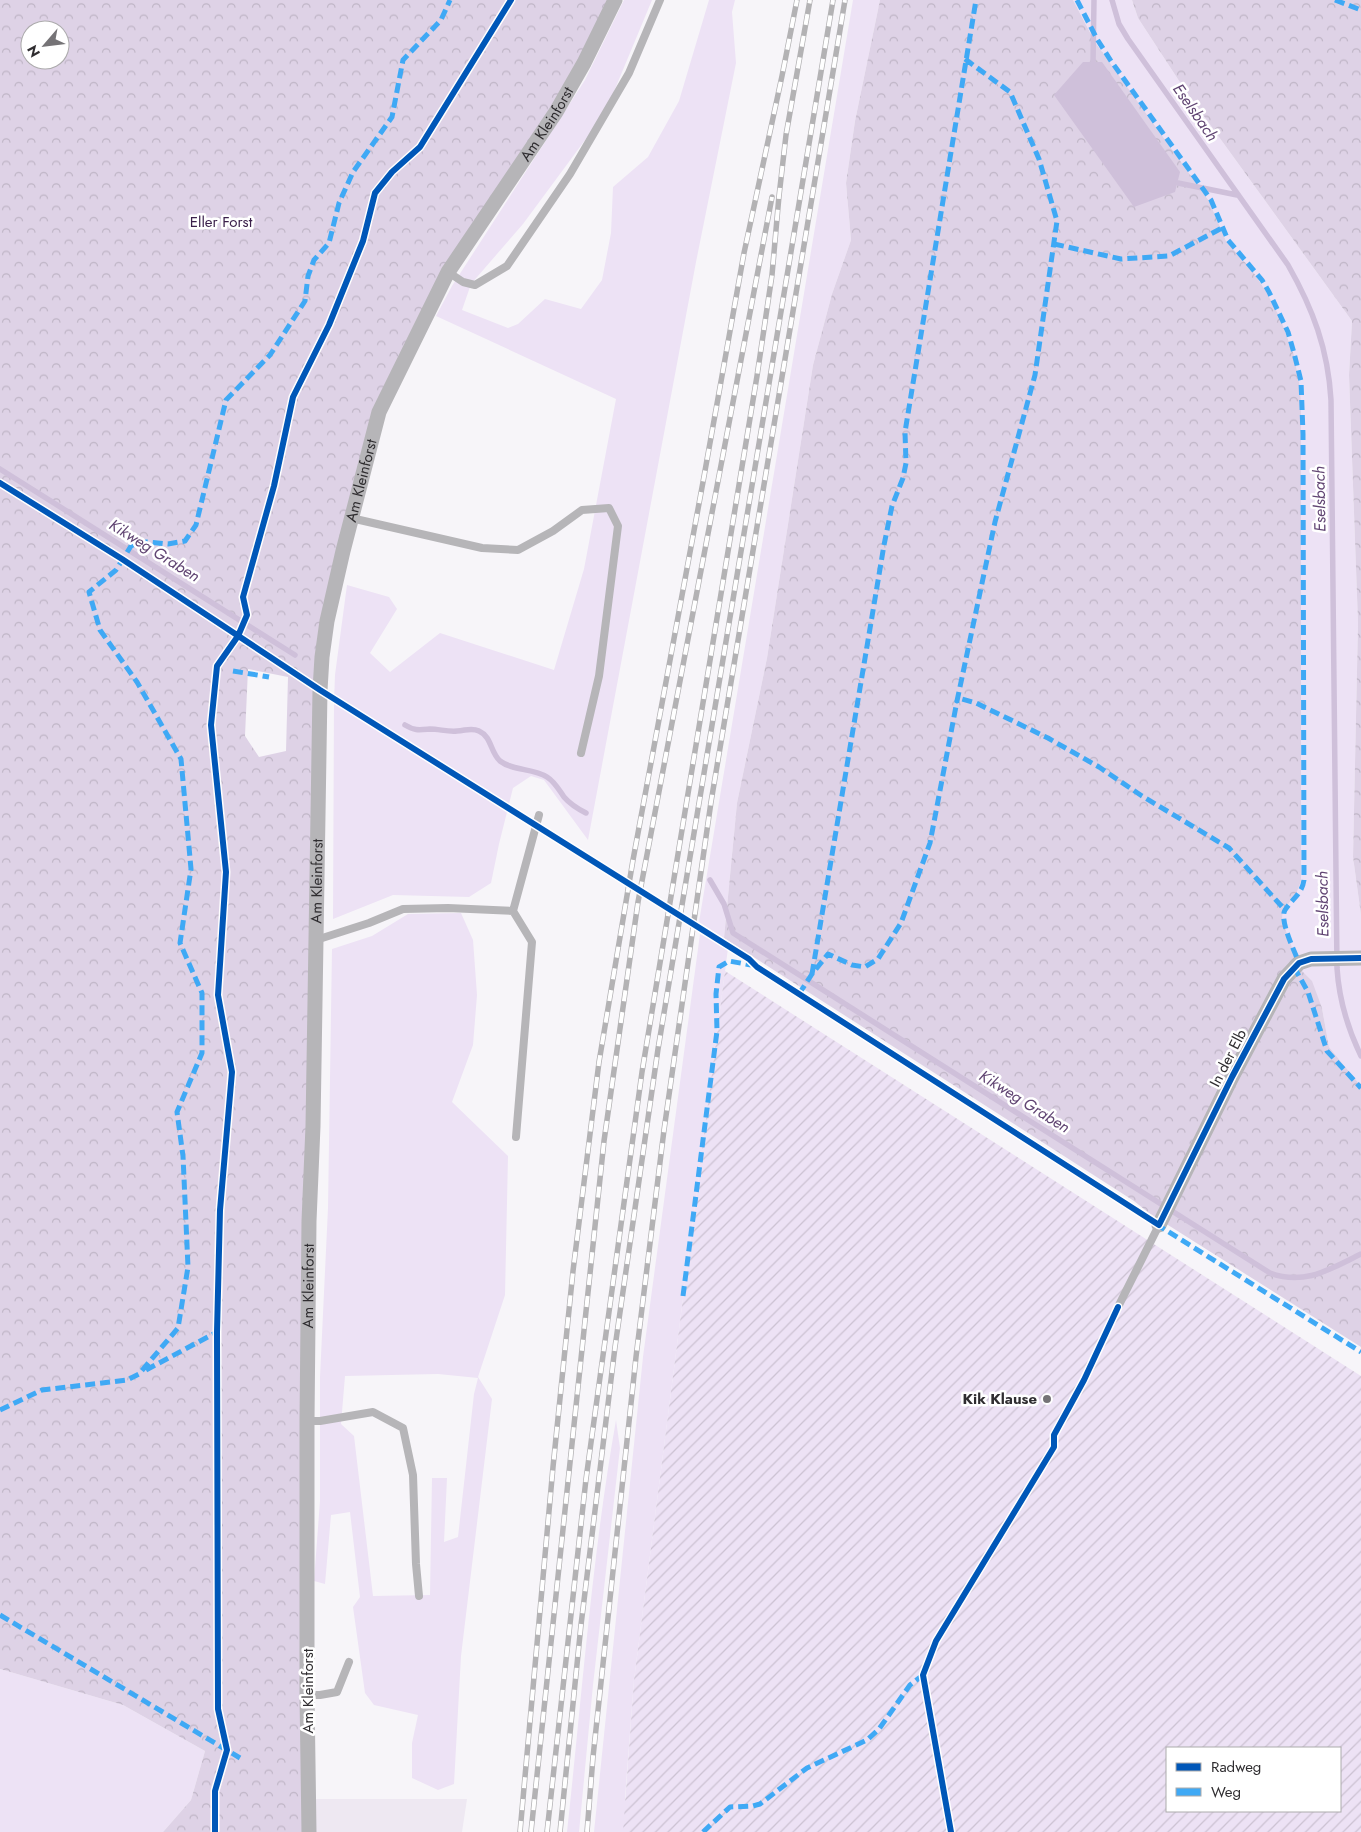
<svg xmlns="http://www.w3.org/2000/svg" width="1361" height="1832" viewBox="0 0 1361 1832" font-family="Jost,sans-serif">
	<defs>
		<pattern id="forest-crowns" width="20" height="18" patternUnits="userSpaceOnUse" patternTransform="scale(1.25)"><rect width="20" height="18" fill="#ded2e6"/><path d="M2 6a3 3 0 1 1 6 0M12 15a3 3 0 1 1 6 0" fill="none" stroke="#bfb5c6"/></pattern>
		<pattern id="garden-furrows" width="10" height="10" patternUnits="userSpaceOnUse" patternTransform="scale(1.25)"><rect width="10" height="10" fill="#ede2f5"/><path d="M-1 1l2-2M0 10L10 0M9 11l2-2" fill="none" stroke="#ccc2d2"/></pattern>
	</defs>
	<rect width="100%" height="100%" fill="#f7f5f9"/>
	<path fill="#eee8f2" d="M 316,1799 L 467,1799 L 462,1832 L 316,1832 Z"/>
	<path fill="#ede2f5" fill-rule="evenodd" d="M 624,0 L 652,0 L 605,113 L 523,224 L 471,284 L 462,310 L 508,328 L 518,324 L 545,299 L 581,309 L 602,280 L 611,233 L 613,187 L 648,157 L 679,101 L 709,0 L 735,0 L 732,12 L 736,63 L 696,262 L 588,840 L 544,780 L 531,776 L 513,788 L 499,844 L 491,883 L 469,897 L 393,895 L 333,919 L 334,702 L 335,675 L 347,585 L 389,597 L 397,609 L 370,653 L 390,672 L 440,633 L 554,670 L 584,569 L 616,399 L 436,316 L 452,286 L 585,80 Z
		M 853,0 L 880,0 L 855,121 L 846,183 L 851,240 L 832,294 L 813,365 L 767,658 L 737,803 L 724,938 L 699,922 Z
		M 1073,0 L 1132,0 L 1138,18 L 1185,90 L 1352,321 L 1349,375 L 1358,623 L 1353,857 L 1361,915 L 1361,1086 L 1329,1047 L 1322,1008 L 1300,969 L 1282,920 L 1283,911 L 1296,894 L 1299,382 L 1294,355 L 1286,333 L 1267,293 L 1252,270 L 1226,241 L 1209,201 L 1095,42 Z
		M 461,913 L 473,940 L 477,995 L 473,1045 L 452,1102 L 508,1156 L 505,1295 L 478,1377 L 492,1399 L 461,1656 L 454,1784 L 438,1790 L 412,1778 L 412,1743 L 418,1715 L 374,1705 L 365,1693 L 353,1607 L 360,1597 L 350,1512 L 331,1515 L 325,1584 L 314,1581 L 320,1501 L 320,1377 L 328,1208 L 332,949 L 372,936 L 408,914 ZM 438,1374 L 478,1378 L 474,1394 L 458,1537 L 444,1542 L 447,1478 L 432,1478 L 430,1595 L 373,1596 L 354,1436 L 341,1424 L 345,1376 Z
		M 700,934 L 728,948 L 634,1680 L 625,1799 L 674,1832 L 594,1832 L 643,1357 Z
		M 616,1420 L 620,1448 L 593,1685 L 579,1832 L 567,1832 C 582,1695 592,1556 616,1420 Z
		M 0,1669 L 123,1705 L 205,1751 L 191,1800 L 163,1832 L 0,1832 Z"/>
	<path fill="url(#forest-crowns)" fill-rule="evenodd" d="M 0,0 L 611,0 L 581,62 L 375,409 L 323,620 L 302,1832 L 163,1832 L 191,1800 L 205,1751 L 123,1705 L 0,1669 ZM 30,30 L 60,30 L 60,60 L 30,60 ZM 248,669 L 288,677 L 286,751 L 259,757 L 245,736 Z
		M 880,0 L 1073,0 L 1095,42 L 1209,201 L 1226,241 L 1252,270 L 1267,293 L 1280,318 L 1294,355 L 1299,382 L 1301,403 L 1301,881 L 1296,894 L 1283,911 L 1282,920 L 1300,969 L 1312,981 L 1322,1008 L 1329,1047 L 1361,1086 L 1361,1347 L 1149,1213 L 1134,1201 L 724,938 L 737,803 L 767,658 L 813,365 L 832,294 L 851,240 L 846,183 L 855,121 Z
		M 1132,0 L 1361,0 L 1361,915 L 1353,857 L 1358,623 L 1349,375 L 1352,321 L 1185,90 L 1138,18 Z"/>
	<path fill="url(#garden-furrows)" fill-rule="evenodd" d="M 725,971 L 1361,1376 L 1361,1832 L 623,1832 L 634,1680 ZM 1167,1748 L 1340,1748 L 1340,1811 L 1167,1811 Z"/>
	<path fill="#cfc0da" d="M 1083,62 L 1102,62 L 1180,172 L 1175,192 L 1134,207 L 1054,95 Z"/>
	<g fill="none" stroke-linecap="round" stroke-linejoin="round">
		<path stroke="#cfc0da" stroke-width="5.5" d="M 1112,0 L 1119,24 L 1128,39 L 1288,265 C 1313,309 1328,349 1331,400 L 1337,968 C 1339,1000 1347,1027 1361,1056
			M 1093,63 L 1094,0
			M 1178,183 L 1237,195
			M 0,469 L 295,655
			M 405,725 C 415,731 419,730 430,729 C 439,729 448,732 457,731 C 465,731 471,727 479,731 C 492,737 490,752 500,761 C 513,771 533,768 547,777 C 555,782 559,790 564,797 C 570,804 578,809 586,813
			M 710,880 L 724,904 L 733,933 L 1270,1273 C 1305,1286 1330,1269 1361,1254"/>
		<path stroke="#b6b5b8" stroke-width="8" d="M 448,272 L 463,282 L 475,285 L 507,266 L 570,174 L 629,73 L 660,0
			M 351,518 L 482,548 L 518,550 L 553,531 L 582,510 L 609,508 L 618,526 L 599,676 L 581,753
			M 513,911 L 532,942 L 516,1137
			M 316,940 L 369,923 L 403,909 L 448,908 L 513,911 L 539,815
			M 1118,1307 L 1159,1225
			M 307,1421 L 320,1421 L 373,1412 L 403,1428 L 413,1475 L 416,1564 L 419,1596
			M 307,1695 L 320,1695 L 337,1692 L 349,1662"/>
		<g stroke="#b6b5b8" stroke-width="15">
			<path d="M 1159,1225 L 1232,1077 L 1284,979 L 1299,963 L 1311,959 L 1361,958"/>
			<path id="s1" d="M 309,1832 L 307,1695 L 307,1421 L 309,1221 L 313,1126 L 320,690 L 322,657 L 327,621 L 343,551 L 379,412 L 448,272 L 556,112 L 584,63 L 615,0"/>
		</g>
		<defs>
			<path id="rail" d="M 520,1832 L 553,1467 L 573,1271 L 599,1062 L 633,860 L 703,482 L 744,253 L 782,76 L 797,0
				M 531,1832 L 604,1141 L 638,902 L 772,197
				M 547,1832 L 586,1479 L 642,1072 L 757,376 L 772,275 L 779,196 L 786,135 L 810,0
				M 560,1832 L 581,1625 L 615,1347 L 658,1049 L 833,0
				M 587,1832 L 593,1757 L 636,1357 L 664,1130 L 711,802 L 845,0"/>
		</defs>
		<use href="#rail" stroke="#b3b2b4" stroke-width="5.5"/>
		<use href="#rail" stroke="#fff" stroke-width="4" stroke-dasharray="11" stroke-linecap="butt"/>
		<path stroke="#3fa9f5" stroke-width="5" stroke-dasharray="10 5" stroke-linecap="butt" d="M 1077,0 L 1097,39 L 1111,61 L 1211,200 L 1228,240 L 1262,280 L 1269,292 L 1288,332 L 1294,353 L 1301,381 L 1303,434 L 1304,880 C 1302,894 1292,899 1285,910 C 1279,920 1295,952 1299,963
			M 1335,0 L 1361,10
			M 965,59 L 1010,92 L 1039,159 L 1057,221 L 1035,375 L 995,522 L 957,701 L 962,699 L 976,703 L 1048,738 L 1099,767 L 1142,796 L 1229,848 L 1285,910
			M 1054,244 L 1121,259 L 1169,256 L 1222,228
			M 233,671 L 269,677
			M 1294,967 L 1308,992 L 1327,1051 L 1361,1088
			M 812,974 L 884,545 L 892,506 L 903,478 L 906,463 L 905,432 L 976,0
			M 799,994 L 812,974 L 828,954 L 852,965 L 865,967 L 878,959 L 901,923 L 930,843 L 957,701
			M 1156,1224 L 1361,1352
			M 683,1296 L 717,1031 L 716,994 L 719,967 L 729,961 L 751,965
			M 146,1370 L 217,1332
			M 0,1410 L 42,1390 L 127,1380 L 139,1374 L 178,1328 L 188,1267 L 183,1156 L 177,1112 L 202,1053 L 202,993 L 180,943 L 191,869 L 181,759 L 137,682 L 100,630 L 89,592 L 116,570 L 131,546 L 139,542 L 149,542 L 168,544 L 185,541 L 196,525 L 226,400 L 270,355 L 305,301 L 308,276 L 314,260 L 329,243 L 339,203 L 353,172 L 392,117 L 403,60 L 441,20 L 450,0
			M 0,1615 L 240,1758
			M 703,1832 L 730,1807 L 753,1806 L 760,1804 L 807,1768 L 867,1740 L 879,1729 L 910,1685 L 923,1675"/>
		<defs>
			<path id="cycleway" d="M 0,483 L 122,559 L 320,690 L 749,959 L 757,967 L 1159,1225 L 1232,1077 L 1284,979 L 1299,963 L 1311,959 L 1361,958
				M 215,1832 L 215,1791 L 227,1750 L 218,1709 L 217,1332 L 220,1210 L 232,1072 L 218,995 L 226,872 L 211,725 L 217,666 L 238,636 L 247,615 L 243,597 L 274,486 L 293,397 L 329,325 L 363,241 L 375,193 L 392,172 L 420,147 L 511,0
				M 951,1832 L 923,1675 L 936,1641 L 1054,1447 L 1054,1435 L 1084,1380 L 1118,1307"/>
		</defs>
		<use href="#cycleway" stroke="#fff" stroke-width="9"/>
		<use href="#cycleway" stroke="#0057b8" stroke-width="6"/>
	</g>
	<circle fill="#757376" stroke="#fff" stroke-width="2" cx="1047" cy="1399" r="5"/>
	<g text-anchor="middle" stroke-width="5" stroke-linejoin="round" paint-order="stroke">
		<g font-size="15" fill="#2f2d30" stroke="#fff">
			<text dy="5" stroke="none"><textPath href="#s1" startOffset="1761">Am Kleinforst</textPath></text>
			<text dy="5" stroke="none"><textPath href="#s1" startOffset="1356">Am Kleinforst</textPath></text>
			<text dy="5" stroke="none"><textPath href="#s1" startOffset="951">Am Kleinforst</textPath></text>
			<text transform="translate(1228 1058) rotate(-63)" y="5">In der Elb</text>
			<text dy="5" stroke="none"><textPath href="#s1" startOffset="546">Am Kleinforst</textPath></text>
			<text transform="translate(308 1691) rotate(-90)" y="5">Am Kleinforst</text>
		</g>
		<g font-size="15" fill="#3b204b" stroke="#fff">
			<text x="221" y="227">Eller Forst</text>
		</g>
		<g font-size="15" font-weight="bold" fill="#2f2d30" stroke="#fff" text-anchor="end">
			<text x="1037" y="1404">Kik Klause</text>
		</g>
		<g font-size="16" font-style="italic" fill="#614573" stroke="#fff">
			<text transform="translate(1196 112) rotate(55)" y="6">Eselsbach</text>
			<text transform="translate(1319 499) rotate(-91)" y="6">Eselsbach</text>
			<text transform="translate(155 550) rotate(32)" y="6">Kikweg Graben</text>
			<text transform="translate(1322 904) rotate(-91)" y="6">Eselsbach</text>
			<text transform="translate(1025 1101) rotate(32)" y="6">Kikweg Graben</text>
		</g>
	</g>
	<rect x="1166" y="1747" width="175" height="65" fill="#ffffff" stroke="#acabac"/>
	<rect x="1176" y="1763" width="25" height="8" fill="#0057b8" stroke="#acabac"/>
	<text x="1211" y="1772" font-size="15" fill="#2f2d30">Radweg</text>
	<rect x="1176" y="1788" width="25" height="8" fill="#3fa9f5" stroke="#acabac"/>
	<text x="1211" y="1797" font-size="15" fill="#2f2d30">Weg</text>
	<g transform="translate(45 45) rotate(242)"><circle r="24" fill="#ffffff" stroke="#acabac"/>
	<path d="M0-4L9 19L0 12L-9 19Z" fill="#757376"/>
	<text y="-8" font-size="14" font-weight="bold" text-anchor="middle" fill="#2f2d30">N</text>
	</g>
</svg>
